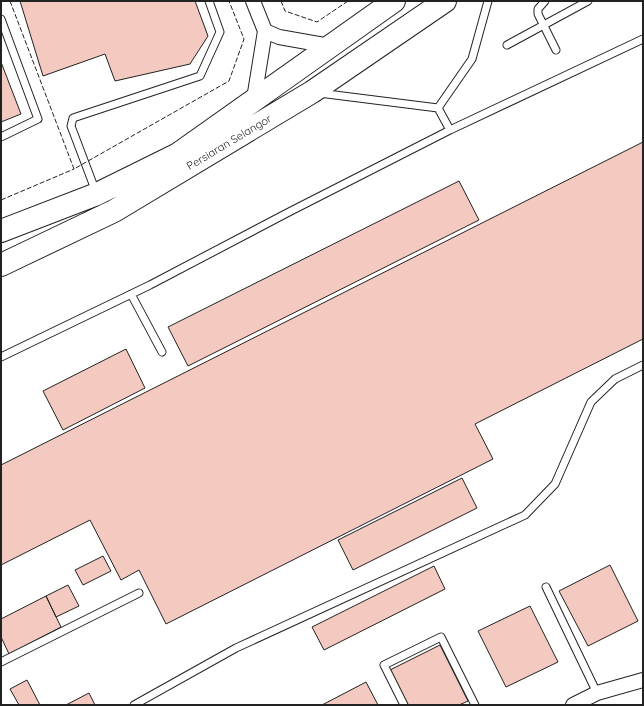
<svg xmlns="http://www.w3.org/2000/svg" width="644" height="706" viewBox="0 0 644 706" font-family="Quicksand,sans-serif">
	<rect width="100%" height="100%" fill="#fff"/>
	<path fill="#f3c9c0" stroke="#222" d="M 20,1 L 195,1 L 208,36 L 190,64 L 115,81 L 105,54 L 43,76 Z
		M 1,62 L 21,114 L 1,122 Z
		M 643,142 L 643,339 L 475,424 L 493,459 L 166,624 L 139,570 L 121,580 L 90,520 L 1,565 L 1,465 Z
		M 459,181 L 479,220 L 188,366 L 168,327 Z
		M 126,349 L 145,388 L 63,430 L 43,391 Z
		M 462,478 L 477,508 L 353,570 L 338,540 Z
		M 103,556 L 111,571 L 83,585 L 75,570 Z
		M 610,565 L 638,621 L 588,646 L 559,591 Z
		M 434,566 L 445,589 L 324,650 L 312,627 Z
		M 68,585 L 79,606 L 56,617 L 46,596 Z
		M 46,596 L 61,627 L 9,654 L 1,637 L 1,619 Z
		M 530,606 L 558,662 L 506,687 L 478,631 Z
		M 440,645 L 468,701 L 459,705 L 406,705 L 388,671 Z
		M 27,680 L 40,705 L 19,705 L 10,689 Z
		M 366,682 L 378,705 L 322,705 Z
		M 89,693 L 95,705 L 66,705 Z"/>
	<g fill="none" stroke-linecap="round" stroke-linejoin="round">
		<defs>
			<path id="service" d="M 545,1 L 538,9 L 538,14 L 556,50
				M 1,19 L 38,119 L 1,137
				M 507,45 L 588,1
				M 319,93 L 438,108 L 472,59 L 488,1
				M 438,108 L 450,130
				M 96,192 L 71,126 L 73,118 L 200,76 L 220,32 L 209,1
				M 131,294 L 162,352
				M 1,357 L 150,285 L 289,212 L 450,130 L 643,39
				M 546,587 L 597,693
				M 1,662 L 139,593
				M 134,705 L 236,648 L 525,515 L 555,484 L 591,402 L 615,379 L 643,365
				M 404,705 L 384,665 L 441,637 L 475,705"/>
			<path id="minor" d="M 253,1 L 265,31 L 254,99
				M 265,31 L 279,37 L 330,46
				M 573,705 L 597,693 L 643,680"/>
			<path id="primary" d="M 1,231 L 97,194 L 178,154 L 394,1
				M 1,265 L 114,211 L 312,92 L 445,1"/>
		</defs>
		<use href="#service" stroke="#222" stroke-width="9"/>
		<use href="#minor" stroke="#222" stroke-width="16"/>
		<use href="#primary" stroke="#222" stroke-width="24"/>
		<use href="#service" stroke="#fff" stroke-width="7"/>
		<use href="#minor" stroke="#fff" stroke-width="14"/>
		<use href="#primary" stroke="#fff" stroke-width="22"/>
		<path stroke="#222" stroke-width="1" stroke-dasharray="5 2" stroke-linecap="butt" d="M 10,1 L 74,169 L 229,81 L 244,39 L 229,1
			M 281,1 L 285,11 L 317,22 L 348,1
			M 1,200 L 74,169"/>
	</g>
	<g text-anchor="middle" stroke-width="3" stroke-linejoin="round" paint-order="stroke">
		<g font-size="11" fill="#222" stroke="#fff">
			<text transform="translate(229 142) rotate(-31)" y="4">Persiaran Selangor</text>
		</g>
	</g>
	<rect width="644" height="706" fill="none" stroke="#222222" stroke-width="4"/>
</svg>
